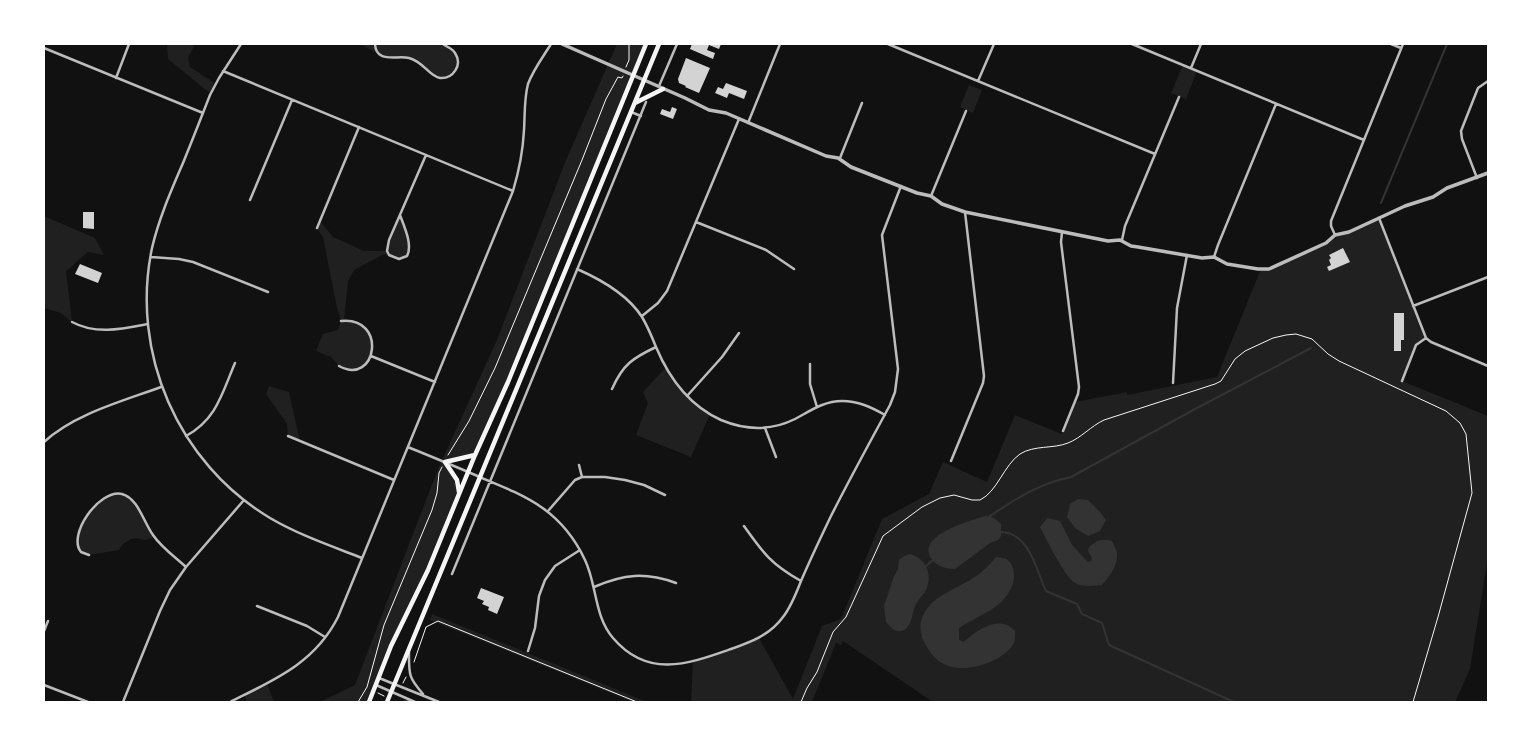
<svg xmlns="http://www.w3.org/2000/svg" width="1532" height="746" viewBox="0 0 1532 746" font-family="'Titillium Web',sans-serif">
	<rect width="100%" height="100%" fill="#111"/>
	<path fill="#202020" d="M 167,44 L 195,44 L 188,58 L 190,67 L 216,84 L 211,94 L 168,59 Z
		M 359,44 L 443,44 C 456,52 458,55 456,69 L 446,77 L 436,77 L 425,67 L 411,59 L 389,58 Z
		M 617,44 L 646,44 L 508,382 L 475,455 L 445,462 L 457,480 L 459,493 L 428,570 L 391,646 L 369,702 L 320,702 L 355,685 L 438,469 L 497,340 L 566,160 Z
		M 1183,65 L 1197,71 L 1186,99 L 1171,93 Z
		M 969,85 L 982,90 L 973,113 L 960,107 Z
		M 44,215 L 46,217 L 95,238 L 104,255 L 88,252 L 66,271 L 72,322 L 61,313 L 44,308 Z
		M 400,215 L 408,242 L 408,254 L 399,259 L 388,254 L 382,255 L 354,270 L 348,281 L 344,320 L 355,322 L 368,331 L 373,347 L 372,352 L 371,356 L 361,367 L 355,370 L 346,370 L 339,366 L 331,357 L 316,351 L 323,334 L 338,330 L 341,321 L 337,308 L 323,237 L 317,228 L 320,221 L 333,237 L 364,251 L 387,251 Z
		M 1379,218 L 1426,338 L 1418,343 L 1402,381 L 1488,416 L 1488,557 L 1470,669 L 1455,702 L 933,702 L 843,641 L 841,645 L 836,643 L 812,702 L 691,702 L 693,662 L 759,638 L 793,699 L 822,626 L 841,619 L 882,519 L 929,494 L 943,462 L 987,482 L 1015,415 L 1062,434 L 1075,402 L 1127,392 L 1127,395 L 1217,377 L 1261,269 L 1269,269 L 1326,243 L 1331,237 Z
		M 666,367 C 676,386 692,401 710,414 L 691,457 L 636,435 L 648,403 L 643,392 Z
		M 269,386 L 289,392 L 300,442 L 288,436 L 287,424 L 266,394 Z
		M 111,494 L 125,495 L 134,502 L 154,537 L 145,540 L 136,538 L 131,539 L 123,544 L 119,550 L 89,555 L 81,552 L 77,542 L 79,533 L 86,519 L 92,509 Z
		M 432,614 L 647,702 L 633,702 L 430,620 Z
		M 267,683 L 274,702 L 247,702 L 244,695 Z"/>
	<path fill="#333" d="M 1078,499 L 1088,500 L 1100,512 L 1106,520 L 1100,531 L 1088,536 L 1075,528 L 1067,517 L 1070,504 Z
		M 985,516 C 992,516 996,519 1001,524 L 1001,536 L 998,540 L 990,543 L 955,569 C 947,569 939,567 933,561 C 912,536 970,521 985,516 Z
		M 1047,518 L 1060,521 L 1072,545 L 1088,562 L 1091,561 L 1092,558 L 1088,551 L 1089,547 C 1096,540 1103,538 1112,541 C 1114,545 1116,549 1117,553 C 1118,566 1109,577 1102,585 C 1093,586 1083,587 1075,583 C 1065,577 1046,539 1040,527 Z
		M 910,554 C 926,558 933,575 926,590 C 923,596 918,599 915,606 C 912,613 912,626 904,630 C 897,634 891,628 886,622 L 884,606 L 894,576 L 898,569 L 899,560 L 904,556 Z
		M 996,557 C 1005,558 1010,559 1013,568 C 1018,585 1004,603 989,611 C 979,617 969,621 959,628 L 959,640 L 964,642 C 977,630 999,614 1015,631 C 1015,634 1015,639 1014,643 C 1004,662 963,675 944,664 C 936,660 931,654 927,647 C 922,639 919,630 921,621 C 929,595 957,590 976,576 C 984,571 990,564 996,557 Z"/>
	<g fill="none" stroke-linecap="round" stroke-linejoin="round">
		<path stroke="#333" stroke-width="2" d="M 1381,203 L 1447,44
			M 990,516 C 1017,498 1038,484 1071,477 L 1197,408 L 1311,348
			M 1001,532 C 1030,533 1036,570 1046,591 L 1077,604 L 1082,614 L 1102,623 L 1109,645 L 1234,702
			M 926,566 L 933,560"/>
	</g>
	<path fill="#d3d3d3" d="M 692,44 L 721,44 L 719,49 L 709,45 L 707,50 L 715,53 L 713,59 L 690,49 Z
		M 686,58 L 710,68 L 699,93 L 685,87 L 686,86 L 679,83 L 678,79 Z
		M 726,83 L 747,91 L 744,99 L 729,93 L 727,98 L 715,93 L 718,87 L 723,89 Z
		M 672,107 L 677,109 L 673,119 L 660,114 L 662,109 L 670,112 Z
		M 83,212 L 94,212 L 94,229 L 83,228 Z
		M 1343,248 L 1350,262 L 1329,271 L 1327,267 L 1331,265 L 1329,260 L 1331,258 L 1329,255 Z
		M 80,264 L 102,273 L 98,283 L 75,274 Z
		M 1394,313 L 1404,313 L 1404,340 L 1401,340 L 1401,351 L 1394,351 Z
		M 481,588 L 504,597 L 497,614 L 488,610 L 489,607 L 482,604 L 484,601 L 477,598 Z"/>
	<g fill="none" stroke-linecap="round" stroke-linejoin="round">
		<path stroke="#f5f5f5" stroke-width="1" d="M 626,67 L 629,60 L 629,44
			M 448,455 L 469,421 L 495,368 L 582,160 L 606,99 L 618,77 L 622,78 L 623,76
			M 414,662 L 426,627 L 438,621 L 637,702
			M 403,683 L 406,677
			M 378,693 L 384,696
			M 358,702 L 367,687 L 384,625 L 432,510 L 437,493 L 439,473 L 442,467
			M 801,702 L 807,688 L 817,672 L 833,632 L 846,617 L 883,536 L 922,507 L 940,498 L 954,495 L 972,500 L 980,500 C 997,492 1004,465 1020,454 C 1034,445 1053,449 1068,443 C 1081,438 1091,426 1104,420 L 1215,384 L 1221,381 L 1235,359 L 1245,351 L 1273,338 L 1286,335 L 1296,334 L 1312,339 L 1328,354 L 1339,361 L 1446,411 L 1460,423 L 1466,434 L 1472,493 L 1438,617 L 1413,702"/>
		<path stroke="#bcbcbc" stroke-width="2.5" d="M 241,44 L 219,78 L 210,95 C 201,118 192,141 183,163 C 171,191 159,218 152,248 C 130,353 178,463 270,518 C 299,535 331,546 362,558
			M 375,44 C 376,64 397,55 409,58 C 424,62 429,76 440,78 C 453,79 463,65 455,53 C 453,49 447,47 443,44
			M 888,44 L 1155,154
			M 1132,44 L 1364,140
			M 1391,44 L 1401,48
			M 44,48 L 203,113
			M 1191,68 L 1201,44
			M 223,71 L 513,191
			M 116,78 L 129,44
			M 978,81 L 994,44
			M 659,86 L 677,44
			M 631,112 L 641,116
			M 748,123 L 780,44
			M 840,158 L 862,103
			M 1477,178 L 1462,139 L 1461,131 L 1478,88 L 1488,81
			M 931,196 L 966,111
			M 250,200 L 292,100
			M 400,215 C 404,226 413,245 407,256 L 399,259 L 389,255 L 387,251 L 389,240 L 426,155
			M 1379,218 L 1426,338 L 1416,345 L 1402,381
			M 696,222 L 766,250 L 794,269
			M 317,228 L 359,127
			M 1062,232 L 1061,242 L 1079,387 L 1078,394 L 1063,431
			M 1335,235 L 1331,226 L 1331,221 L 1403,44
			M 1122,240 L 1125,226 L 1179,97
			M 151,257 L 179,259 L 193,262 L 268,292
			M 1214,257 L 1218,245 L 1276,104
			M 577,269 C 602,280 628,295 642,317 C 648,327 652,337 656,347 C 669,378 690,406 721,420 C 745,430 771,431 795,419 C 810,411 824,401 842,401 C 858,401 871,407 885,415
			M 1413,306 L 1488,277
			M 642,316 L 658,303 L 667,291 L 739,119
			M 72,322 C 96,335 122,329 148,324
			M 1426,338 L 1431,342 L 1488,366
			M 371,356 L 435,382
			M 810,364 L 810,384 L 817,407
			M 339,366 C 377,387 388,316 341,321
			M 1173,383 L 1177,308 L 1187,255
			M 612,389 C 623,364 633,358 656,347
			M 687,396 L 722,357 L 739,333
			M 765,428 L 776,457
			M 186,436 C 217,419 222,393 235,363
			M 288,436 L 394,480
			M 44,442 C 74,414 123,401 161,387
			M 408,447 C 432,457 457,467 482,478 C 528,497 562,511 585,560 C 597,585 594,616 613,638 C 648,679 688,664 731,649 C 751,642 770,635 783,617 C 791,607 796,594 801,581 C 810,560 820,539 830,518 C 849,480 870,442 890,405 L 895,392 L 898,369 L 882,235 L 901,186
			M 951,461 L 983,383 L 984,376 L 965,212
			M 579,465 L 582,477
			M 548,511 L 575,480 L 582,477 L 605,477 L 625,480 L 644,485 L 665,495
			M 744,526 C 764,554 771,564 801,581
			M 89,555 L 81,552 C 67,535 99,489 122,494 C 138,498 144,523 153,535 C 161,547 175,557 186,567
			M 452,574 L 646,102
			M 594,587 C 624,574 645,572 676,583
			M 257,606 L 307,626 L 325,637
			M 44,631 L 48,621
			M 528,651 L 535,628 L 539,596 L 545,580 L 555,566 L 580,550
			M 409,652 C 409,674 408,677 423,694
			M 379,678 L 439,702
			M 44,685 L 88,702
			M 376,685 L 415,702
			M 123,702 L 160,611 L 170,590 L 186,567 L 244,500
			M 230,702 C 274,680 315,663 338,617 L 513,191 C 519,171 523,150 524,130 C 525,115 524,99 528,84 C 533,70 543,57 551,44
			M 405,702 L 412,701"/>
		<path stroke="#bcbcbc" stroke-width="3.5" d="M 562,44 L 685,98 L 709,110 L 726,113 L 826,156 L 838,158 L 851,167 L 917,193 L 931,196 L 942,204 L 965,212 L 1108,241 L 1120,240 L 1131,246 L 1138,247 L 1202,258 L 1214,257 L 1227,264 L 1258,269 L 1269,269 L 1326,243 L 1335,235 L 1349,232 L 1405,206 L 1433,197 L 1447,188 L 1488,173"/>
		<path stroke="#f5f5f5" stroke-width="4.5" d="M 635,103 L 663,89
			M 459,492 L 457,480 L 445,462 L 475,455
			M 369,702 L 391,646 L 428,570 L 475,455 L 508,382 L 646,44
			M 387,702 L 659,44"/>
	</g>
	<rect width="1532" height="746" fill="none" stroke="#ffffff" stroke-width="90"/>
</svg>
